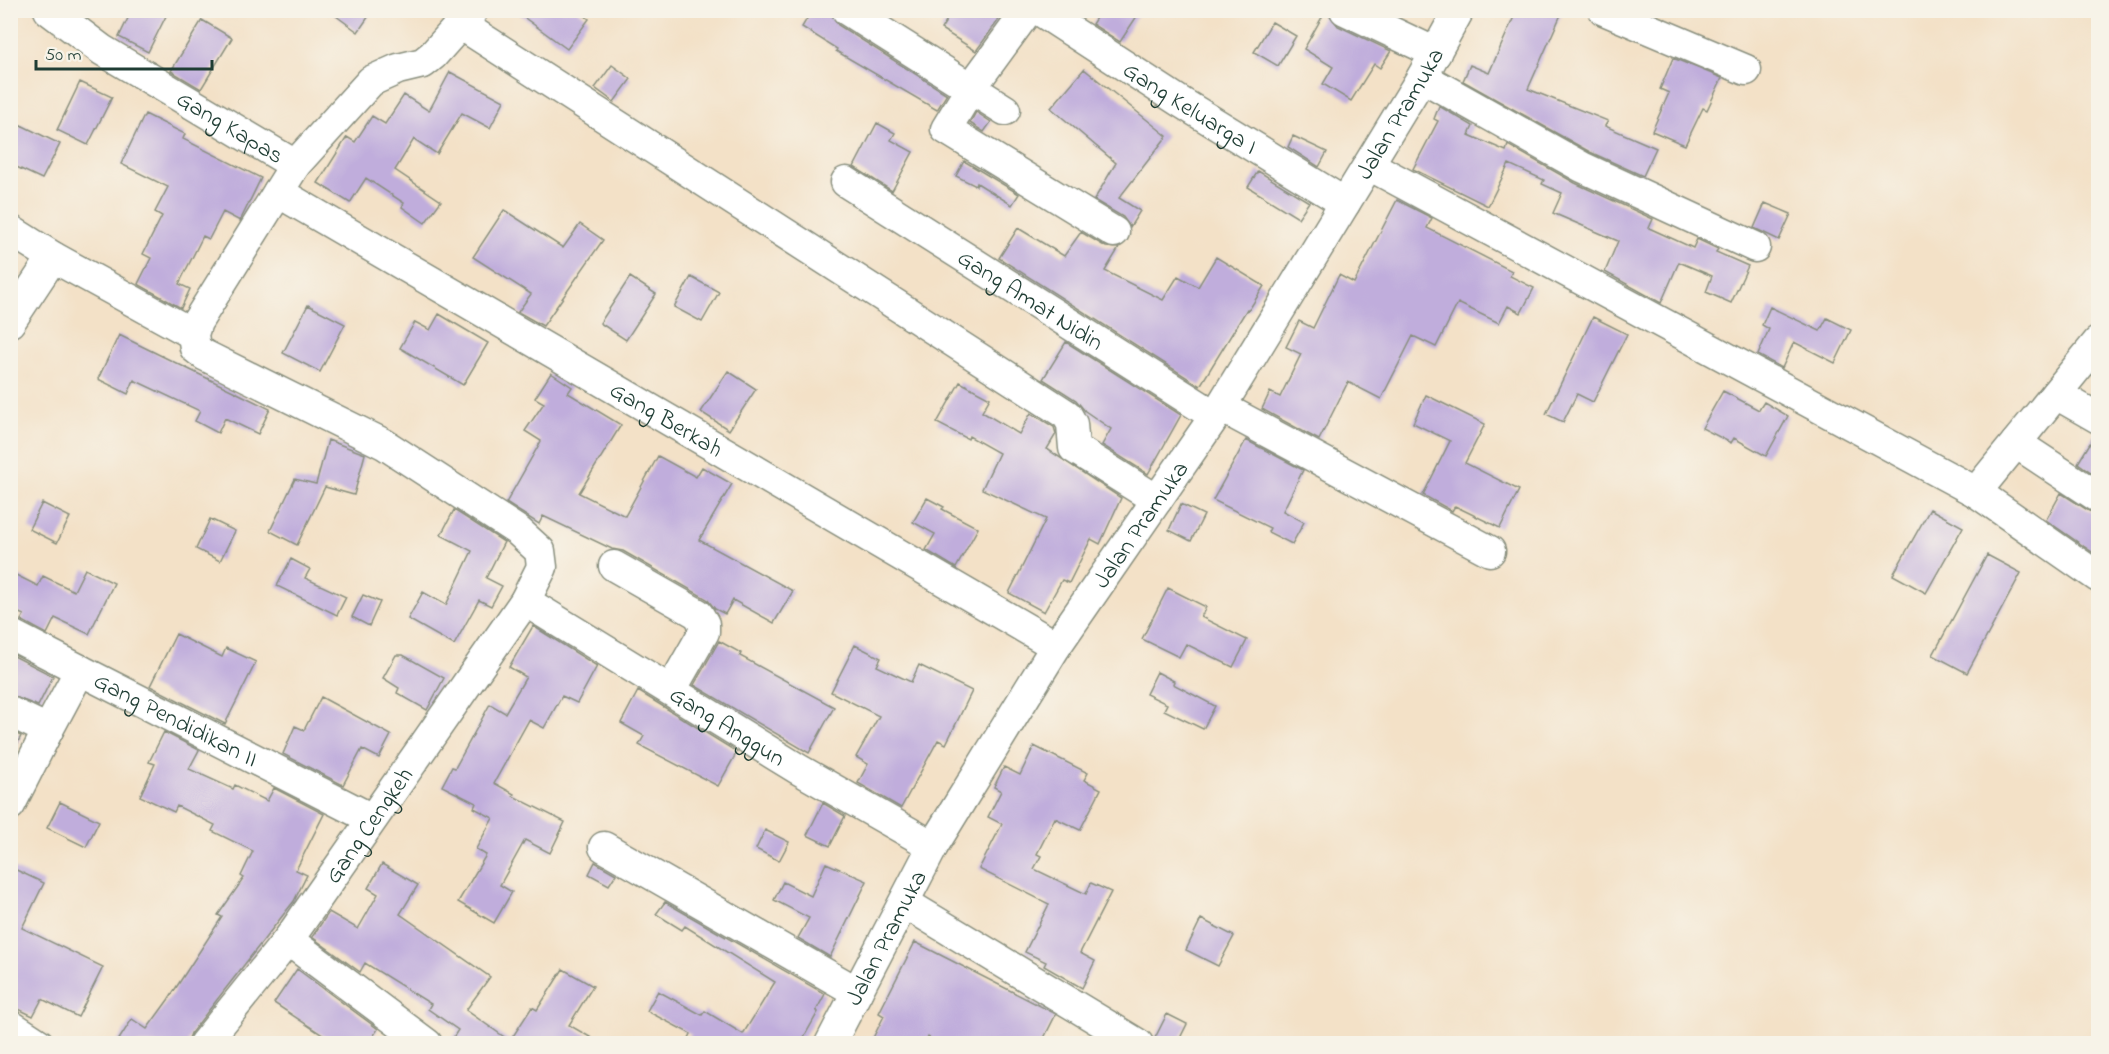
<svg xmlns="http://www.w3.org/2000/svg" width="2109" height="1054" viewBox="0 0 2109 1054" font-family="'Indie Flower',sans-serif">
	<rect width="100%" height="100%" fill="#f7f3e8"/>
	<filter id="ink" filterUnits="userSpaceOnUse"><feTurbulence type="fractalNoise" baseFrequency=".0167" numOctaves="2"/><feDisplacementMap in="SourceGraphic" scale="12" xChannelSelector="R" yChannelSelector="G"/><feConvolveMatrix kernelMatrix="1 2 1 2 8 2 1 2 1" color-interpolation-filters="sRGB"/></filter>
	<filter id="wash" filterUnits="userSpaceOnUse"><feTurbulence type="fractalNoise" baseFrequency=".008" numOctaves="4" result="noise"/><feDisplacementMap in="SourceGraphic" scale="24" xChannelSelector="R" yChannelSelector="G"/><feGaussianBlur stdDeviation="1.35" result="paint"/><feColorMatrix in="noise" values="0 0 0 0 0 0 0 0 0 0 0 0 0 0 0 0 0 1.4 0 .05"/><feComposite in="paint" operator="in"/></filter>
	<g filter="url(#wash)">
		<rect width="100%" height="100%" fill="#f3e1c7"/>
		<g id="blocks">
			<path fill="#c0addc" d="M 132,10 L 169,10 L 148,52 L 119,37 Z
				M 328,10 L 373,10 L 358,32 Z
				M 514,10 L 577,10 L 589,19 L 567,49 Z
				M 812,10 L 830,10 L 838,25 L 947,94 L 937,110 L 836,51 L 837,49 L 802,27 Z
				M 953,10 L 1006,10 L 976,51 L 941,29 Z
				M 1101,10 L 1141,10 L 1120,42 L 1092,24 Z
				M 1326,10 L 1338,26 L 1391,51 L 1380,68 L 1374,64 L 1351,101 L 1323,84 L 1333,67 L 1304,49 Z
				M 1517,10 L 1563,10 L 1528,89 L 1608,121 L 1605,126 L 1656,148 L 1643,176 L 1590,152 L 1463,81 L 1470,65 L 1489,73 Z
				M 202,20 L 232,38 L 201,89 L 171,71 Z
				M 1272,22 L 1296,36 L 1278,66 L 1254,52 Z
				M 1673,58 L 1722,78 L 1707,110 L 1703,108 L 1685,145 L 1652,131 L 1669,93 L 1660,89 Z
				M 612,65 L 631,79 L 614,102 L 595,88 Z
				M 1084,69 L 1167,136 L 1119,198 L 1140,211 L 1130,227 L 1123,217 L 1094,200 L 1116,163 L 1051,108 Z
				M 450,72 L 504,101 L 490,128 L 462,113 L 437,154 L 414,139 L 395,170 L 441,201 L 425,223 L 402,207 L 404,203 L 366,178 L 350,203 L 318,183 L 347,137 L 355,142 L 372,116 L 385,124 L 404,95 L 429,111 Z
				M 80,82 L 112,97 L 88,145 L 57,130 Z
				M 1439,106 L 1473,126 L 1469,135 L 1506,151 L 1508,145 L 1575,183 L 1653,219 L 1649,228 L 1693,248 L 1697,239 L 1718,249 L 1716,252 L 1748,266 L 1731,303 L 1706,292 L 1712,276 L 1679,262 L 1661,303 L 1605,272 L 1618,241 L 1553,213 L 1562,193 L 1542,184 L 1544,180 L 1509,164 L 1488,206 L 1413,169 L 1438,121 L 1434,119 Z
				M 976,112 L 991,122 L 984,132 L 970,123 Z
				M 145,114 L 185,134 L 183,139 L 261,178 L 240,221 L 223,212 L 209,239 L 203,236 L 179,284 L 190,289 L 181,308 L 138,284 L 151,258 L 143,254 L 162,216 L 155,212 L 168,187 L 121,164 Z
				M 877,123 L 895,133 L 891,140 L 913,152 L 892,191 L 854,167 Z
				M 21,125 L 60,144 L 42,179 L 10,164 L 10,146 Z
				M 1293,136 L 1327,152 L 1319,167 L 1288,147 Z
				M 964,161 L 1019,194 L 1012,205 L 977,183 L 976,186 L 956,176 Z
				M 1258,171 L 1309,202 L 1298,218 L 1248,187 Z
				M 1397,200 L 1432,218 L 1427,228 L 1512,271 L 1510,276 L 1534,288 L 1521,313 L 1508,306 L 1499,323 L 1458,303 L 1436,347 L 1413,336 L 1381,399 L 1348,382 L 1319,440 L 1262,409 L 1270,392 L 1280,397 L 1301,354 L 1286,347 L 1299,321 L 1313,328 L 1339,275 L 1354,283 Z
				M 1765,203 L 1791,214 L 1779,240 L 1754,228 Z
				M 504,210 L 563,248 L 580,224 L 603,240 L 543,326 L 518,312 L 531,294 L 473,257 Z
				M 1018,228 L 1064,256 L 1081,232 L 1106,247 L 1119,248 L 1105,271 L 1163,300 L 1178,276 L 1198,287 L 1216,257 L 1264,286 L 1249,310 L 1247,309 L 1200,386 L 999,258 Z
				M 630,277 L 656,294 L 626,340 L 600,323 Z
				M 691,277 L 719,292 L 702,322 L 674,307 Z
				M 308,305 L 345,324 L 320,372 L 283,353 Z
				M 1770,307 L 1820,331 L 1827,318 L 1851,330 L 1835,363 L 1794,342 L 1782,368 L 1758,355 L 1769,329 L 1762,325 Z
				M 439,314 L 488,343 L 463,385 L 400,348 L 415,322 L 430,330 Z
				M 1593,317 L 1627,334 L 1593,402 L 1577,394 L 1563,422 L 1546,414 Z
				M 119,335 L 270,409 L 258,434 L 225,418 L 218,433 L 195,421 L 200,411 L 134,380 L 128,394 L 98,379 Z
				M 1066,342 L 1181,415 L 1148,474 L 1102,445 L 1111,429 L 1085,411 L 1076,400 L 1043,379 Z
				M 728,371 L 756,389 L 729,430 L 701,412 Z
				M 551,373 L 572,387 L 568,393 L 621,425 L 579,493 L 625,516 L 658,456 L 696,477 L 702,467 L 732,484 L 699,540 L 793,591 L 774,623 L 733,600 L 725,614 L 715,609 L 707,599 L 623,551 L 612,549 L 543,516 L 539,524 L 506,503 L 541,441 L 525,431 L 544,403 L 535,398 Z
				M 960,382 L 990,398 L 982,412 L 1019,434 L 1031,413 L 1054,427 L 1056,434 L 1047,449 L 1121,498 L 1100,544 L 1091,539 L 1069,583 L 1062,580 L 1044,612 L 1009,593 L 1046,519 L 982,489 L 999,453 L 969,436 L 968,439 L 937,423 Z
				M 1723,391 L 1759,410 L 1764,402 L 1788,416 L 1766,456 L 1734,438 L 1731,443 L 1702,428 Z
				M 1426,395 L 1485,424 L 1465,463 L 1519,490 L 1500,528 L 1455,506 L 1452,511 L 1423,495 L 1450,441 L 1413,423 Z
				M 2095,435 L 2098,435 L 2098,477 L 2078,463 Z
				M 328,440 L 365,454 L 354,495 L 325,487 L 297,545 L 270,531 L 295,479 L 316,484 Z
				M 1246,440 L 1303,470 L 1283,511 L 1304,522 L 1292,544 L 1268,532 L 1270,528 L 1213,500 Z
				M 2061,493 L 2089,511 L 2098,514 L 2098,556 L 2046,520 Z
				M 927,498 L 944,507 L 942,509 L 978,528 L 956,568 L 926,550 L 935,534 L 913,522 Z
				M 42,503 L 70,517 L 57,543 L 29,529 Z
				M 1181,504 L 1204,515 L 1191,541 L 1169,530 Z
				M 1930,509 L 1963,527 L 1926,593 L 1893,575 Z
				M 454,510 L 504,542 L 486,578 L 502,586 L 491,606 L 479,600 L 454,645 L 408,619 L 423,592 L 446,605 L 472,551 L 441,535 Z
				M 210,519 L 235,531 L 220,561 L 196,549 Z
				M 1987,555 L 2021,573 L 1967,673 L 1933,655 Z
				M 291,559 L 310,569 L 305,578 L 346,597 L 337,615 L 277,586 Z
				M 85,569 L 114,583 L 89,634 L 55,618 L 47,634 L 21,620 L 24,615 L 10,609 L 10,572 L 38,586 L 43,576 L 74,591 Z
				M 1168,588 L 1206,607 L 1201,617 L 1247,640 L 1233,667 L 1186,644 L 1179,657 L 1142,639 Z
				M 363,595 L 380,602 L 369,626 L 352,617 Z
				M 533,626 L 597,666 L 577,703 L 562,696 L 544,728 L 529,720 L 494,783 L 514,794 L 513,796 L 565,822 L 550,853 L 525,840 L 500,885 L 512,892 L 494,923 L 458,902 L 486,855 L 476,849 L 493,818 L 474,808 L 476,803 L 442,786 L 452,767 L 455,768 L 490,704 L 505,713 L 526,677 L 509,667 Z
				M 176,634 L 222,657 L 226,648 L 256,662 L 225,724 L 150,686 Z
				M 719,641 L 741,653 L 740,656 L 834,707 L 809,753 L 694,685 Z
				M 855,645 L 881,658 L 877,666 L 911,682 L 919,665 L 972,691 L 946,744 L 938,740 L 901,808 L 858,783 L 868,764 L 856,757 L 879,716 L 831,692 Z
				M 10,654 L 53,676 L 38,706 L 10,695 Z
				M 396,655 L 403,655 L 444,678 L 427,710 L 397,693 L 399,688 L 383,678 Z
				M 1157,672 L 1174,681 L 1173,684 L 1215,706 L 1203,729 L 1164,710 L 1167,704 L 1146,694 Z
				M 638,691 L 737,752 L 718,786 L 639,745 L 644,736 L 621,723 Z
				M 321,697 L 391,735 L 379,758 L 362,749 L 343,785 L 283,754 L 295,726 L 304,730 Z
				M 10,731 L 21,736 L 10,758 Z
				M 164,732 L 199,750 L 189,769 L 233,789 L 235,785 L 267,801 L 274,788 L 324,814 L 296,870 L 307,875 L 294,901 L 191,1033 L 187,1044 L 116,1044 L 132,1019 L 147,1029 L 168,1000 L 222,917 L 218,915 L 244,878 L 241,876 L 253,851 L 212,831 L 215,825 L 177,806 L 174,812 L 140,796 L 155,764 L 149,762 Z
				M 1034,746 L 1088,773 L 1084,780 L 1101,789 L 1080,830 L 1055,818 L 1037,854 L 1041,856 L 1034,869 L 1086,894 L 1091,883 L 1111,892 L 1080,953 L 1095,961 L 1082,988 L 1044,966 L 1046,962 L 1025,952 L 1049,904 L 979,869 L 1002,824 L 988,817 L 1001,791 L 994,787 L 1004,767 L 1020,775 Z
				M 60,802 L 99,821 L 86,847 L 47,828 Z
				M 823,803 L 845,816 L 830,846 L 807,835 Z
				M 765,830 L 789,842 L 779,861 L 756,849 Z
				M 595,862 L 616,874 L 609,885 L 589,874 Z
				M 826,863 L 867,881 L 830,957 L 798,938 L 809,918 L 774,900 L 783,882 L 811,896 Z
				M 382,864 L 418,885 L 400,914 L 490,977 L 466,1010 L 510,1041 L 532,1007 L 537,1010 L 563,969 L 593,986 L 569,1025 L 602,1044 L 449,1044 L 458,1030 L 428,1009 L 431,1004 L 365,963 L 360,972 L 312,937 L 329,912 L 358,929 L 378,894 L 368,888 Z
				M 10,867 L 44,883 L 22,928 L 103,967 L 78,1017 L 42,999 L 33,1016 L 10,1005 Z
				M 665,902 L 825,994 L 816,1011 L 818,1012 L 800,1044 L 699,1044 L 689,1038 L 691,1034 L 647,1011 L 658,991 L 702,1015 L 705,1011 L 743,1034 L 775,982 L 685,926 L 682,930 L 656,914 Z
				M 1201,919 L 1234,936 L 1218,966 L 1186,950 Z
				M 915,942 L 1056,1014 L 1041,1044 L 940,1044 L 928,1037 L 925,1044 L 883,1044 L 873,1038 L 884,1016 L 879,1013 Z
				M 297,969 L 378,1029 L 368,1044 L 336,1044 L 274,1003 Z
				M 1167,1014 L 1187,1024 L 1177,1044 L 1155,1044 L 1154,1040 Z"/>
		</g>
	</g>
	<g filter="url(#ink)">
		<use href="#blocks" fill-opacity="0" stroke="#898f7e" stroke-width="1.5"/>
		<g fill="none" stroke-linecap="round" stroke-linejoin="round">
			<defs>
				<g id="minor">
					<path id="s1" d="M 49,10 L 102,50 L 295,165"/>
					<path d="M 847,10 L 1005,110"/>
					<path d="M 1028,10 L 971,88 L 946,129 L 1114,232"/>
					<path id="s2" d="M 1039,10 L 1179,101 L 1345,203"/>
					<path d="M 1345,10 L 1436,53"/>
					<path d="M 1604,10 L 1746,70"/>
					<path d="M 460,24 L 1067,415 L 1072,424 L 1074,448 L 1157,500"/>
					<path d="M 1422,77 L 1582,167 L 1755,247"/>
					<path d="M 1369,165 L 1976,492 L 2098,577"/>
					<path id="s3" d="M 846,182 L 1215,416"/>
					<path id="s4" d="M 278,192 L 1056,646"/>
					<path d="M 10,230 L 53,257 L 193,334"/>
					<path d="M 10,322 L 53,257"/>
					<path d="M 2056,394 L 2098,418"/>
					<path d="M 1221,407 L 1490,551"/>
					<path d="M 2016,443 L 2098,497"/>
					<path d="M 1976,492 L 2098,342"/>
					<path d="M 614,566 L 698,614 L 704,624 L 704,632 L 671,690"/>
					<path id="s5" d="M 525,601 L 798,769 L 933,846"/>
					<path d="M 10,634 L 80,670"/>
					<path id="s6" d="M 10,712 L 48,730 L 80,670 L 370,818"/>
					<path d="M 10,805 L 48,730"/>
					<path d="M 604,847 L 857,992"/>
					<path d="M 905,903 L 1138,1044"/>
					<path d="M 288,940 L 427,1044"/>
					<path d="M 10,1025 L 39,1044"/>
					<path id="s7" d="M 204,1044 L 288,940 L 525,601 L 542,567 L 540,551 L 518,531 L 384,444 L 204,355 L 195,348 L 193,334 L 197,322 L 295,165 L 371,81 L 398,69 L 423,63 L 433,55 L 473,10"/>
					<path id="s8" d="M 830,1044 L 933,846 L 1056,646 L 1215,416 L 1422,77 L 1459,10"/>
				</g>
			</defs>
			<use href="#minor" stroke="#898f7e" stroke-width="33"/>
			<use href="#minor" stroke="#fff" stroke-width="30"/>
		</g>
	</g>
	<g text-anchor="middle" stroke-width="4.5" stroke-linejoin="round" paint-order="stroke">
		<g font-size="24" fill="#1f3d34" stroke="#f7f3e8">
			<text dy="8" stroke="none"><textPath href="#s2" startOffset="180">Gang Keluarga I</textPath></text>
			<text dy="8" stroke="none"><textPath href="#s8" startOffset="1092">Jalan Pramuka</textPath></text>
			<text dy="8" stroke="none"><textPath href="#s1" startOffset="216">Gang Kapas</textPath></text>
			<text dy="8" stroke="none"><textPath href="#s3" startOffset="219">Gang Amat Nidin</textPath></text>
			<text dy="8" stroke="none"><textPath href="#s4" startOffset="450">Gang Berkah</textPath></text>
			<text dy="8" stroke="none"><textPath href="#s8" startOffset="606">Jalan Pramuka</textPath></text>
			<text dy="8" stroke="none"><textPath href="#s6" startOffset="218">Gang Pendidikan II</textPath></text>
			<text dy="8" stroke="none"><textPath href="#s5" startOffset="238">Gang Anggun</textPath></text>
			<text dy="8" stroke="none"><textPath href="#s7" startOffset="274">Gang Cengkeh</textPath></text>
			<text dy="8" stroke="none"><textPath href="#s8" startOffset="120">Jalan Pramuka</textPath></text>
		</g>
	</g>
	<rect width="2109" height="1054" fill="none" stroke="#f7f3e8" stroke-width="36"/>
	<path d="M36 60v9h176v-9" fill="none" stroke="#1f3d34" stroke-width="3"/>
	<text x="45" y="60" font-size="18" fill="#1f3d34" stroke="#f7f3e8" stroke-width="4.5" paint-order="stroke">50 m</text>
</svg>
